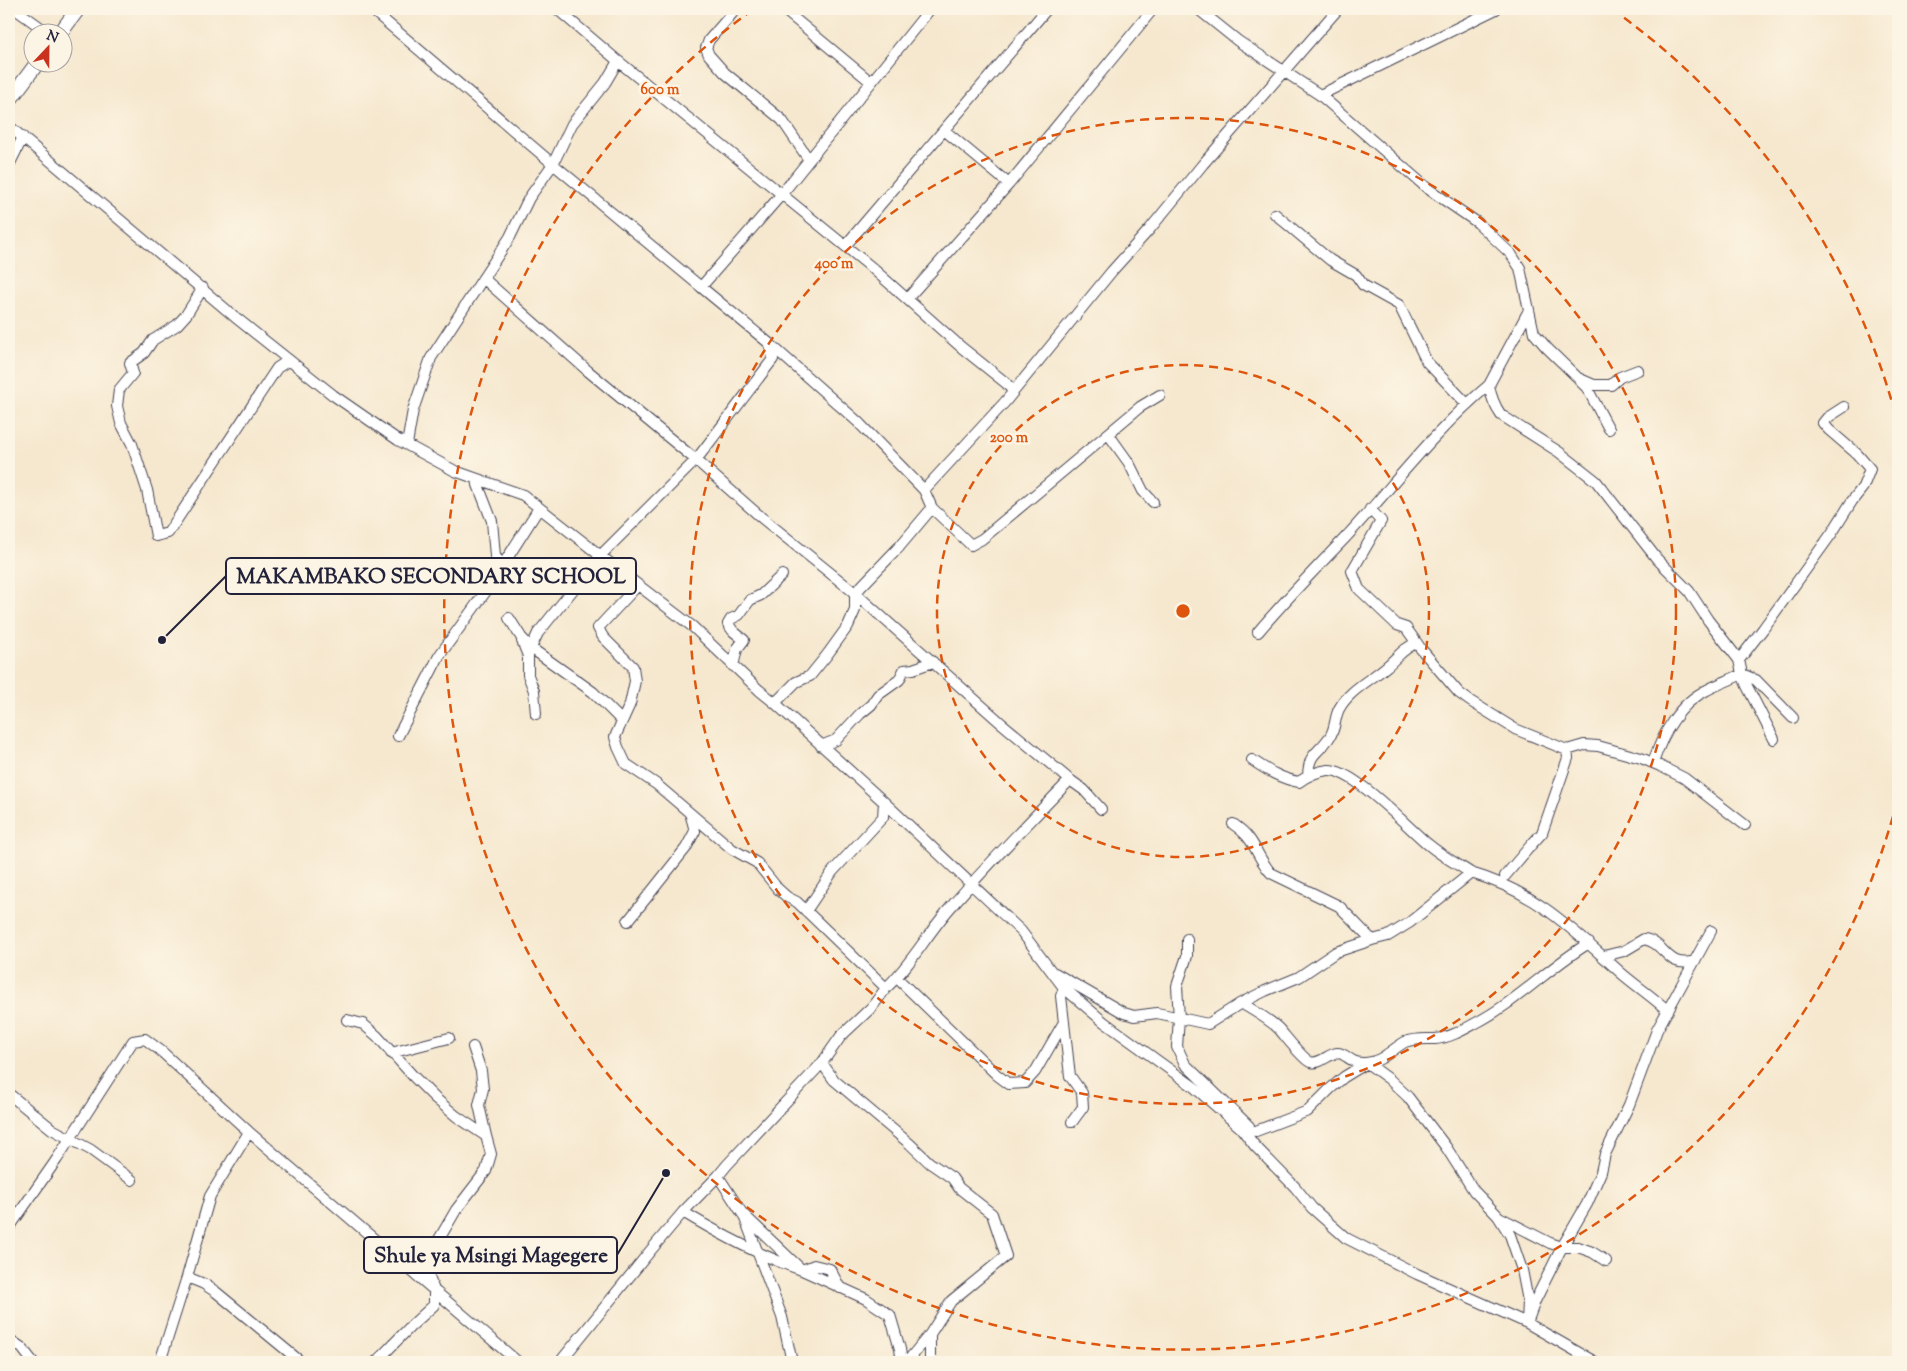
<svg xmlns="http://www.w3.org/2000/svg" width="1907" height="1371" viewBox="0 0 1907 1371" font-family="'Sorts Mill Goudy',serif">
	<rect width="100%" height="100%" fill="#fcf5e5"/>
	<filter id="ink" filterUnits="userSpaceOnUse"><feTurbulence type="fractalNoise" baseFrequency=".02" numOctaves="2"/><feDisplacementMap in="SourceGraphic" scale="10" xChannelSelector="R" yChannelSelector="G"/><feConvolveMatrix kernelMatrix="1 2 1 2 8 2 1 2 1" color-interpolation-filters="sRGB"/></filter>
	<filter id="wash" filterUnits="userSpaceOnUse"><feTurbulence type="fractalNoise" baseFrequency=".0096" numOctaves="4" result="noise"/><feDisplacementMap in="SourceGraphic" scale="20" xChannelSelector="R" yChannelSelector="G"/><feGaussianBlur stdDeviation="1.12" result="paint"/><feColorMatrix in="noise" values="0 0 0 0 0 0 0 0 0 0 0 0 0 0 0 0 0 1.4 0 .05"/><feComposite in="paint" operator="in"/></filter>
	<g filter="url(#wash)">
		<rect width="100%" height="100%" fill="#f6e8cf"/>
	</g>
	<g filter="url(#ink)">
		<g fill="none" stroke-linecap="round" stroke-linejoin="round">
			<defs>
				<path id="minor" d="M 15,9 L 47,32
					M 371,9 L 553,164 L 701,287 L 781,195 L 930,9
					M 557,9 L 618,61 L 871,267 L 961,347 L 1006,383 L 1013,391
					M 736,9 L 709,40 L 706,48 L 709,55 L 725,73 L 782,120 L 809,160
					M 783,9 L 871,82
					M 1198,9 L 1238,41 L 1320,95 L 1427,188 L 1478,223 L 1511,254 L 1520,268 L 1529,310 L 1489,385 C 1491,397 1494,405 1501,415 L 1559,452 L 1596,481 L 1657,559 L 1689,591 L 1708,620 L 1739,660 L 1742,674 L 1747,686 L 1774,739
					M 1320,95 L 1496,9
					M 9,126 L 235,317 L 333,395 L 398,440 L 455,471 L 523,495 L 638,585 L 598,628 L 603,637 L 633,667 L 635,681 L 630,704 L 615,737 L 618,747 L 626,764 L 656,784 L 732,849 L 757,863 L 778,889 L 787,897 L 797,902 L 886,988 L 872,1007 L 841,1036 L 822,1063 L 834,1080 L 910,1144 L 930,1163 L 952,1178 L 959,1188 L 992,1214 L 1006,1256 L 951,1301 L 930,1334 L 930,1362
					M 944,130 L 1009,184
					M 9,165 L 23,137
					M 1275,214 L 1330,260 L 1356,275 L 1363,285 L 1399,305 L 1427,362 L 1467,404
					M 845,246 L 1047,9
					M 483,278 L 588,371 L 696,460 L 762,518 L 855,593 L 1000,722 L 1070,780 L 1084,790 L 1101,809
					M 701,287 L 770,344 L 858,422 L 924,490 L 932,508 L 971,545 L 982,539 L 1140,407 L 1160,395
					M 203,288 L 186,315 L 177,325 L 153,340 L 144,353 L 130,363 L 133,373 L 119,390 L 117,406 L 121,423 L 132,444 L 147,490 L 156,536 L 168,533 L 277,368 L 289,360
					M 907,299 L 1009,184 L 1153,9
					M 1529,310 L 1534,333 L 1547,348 L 1578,378 L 1594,385 L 1611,385 L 1620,377 L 1638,370
					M 1580,381 L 1587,388 L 1609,429
					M 1109,435 L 1129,463 L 1143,491 L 1153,502
					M 407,444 L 413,410 L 431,358 L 510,237 L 529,198 L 553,164 L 572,124 L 605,83 L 618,61
					M 478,480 L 478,485 L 492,521 L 495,556 L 502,565
					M 924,490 L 1005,402 L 1112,271 L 1149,230 L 1203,164 L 1338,9
					M 1370,509 L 1381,521 L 1352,571 L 1359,589 L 1397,625 L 1406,628 L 1421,649 L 1459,693 L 1470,701 L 1515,729 L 1567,750 L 1584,745 L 1598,746 L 1641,758 L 1660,766 L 1684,778 L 1745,825
					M 638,585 L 693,627 L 759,690 L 775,703 L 884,802 L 1021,931 L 1064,988 L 1104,1022 L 1194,1087 L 1241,1128 L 1255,1146 L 1295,1187 L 1312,1208 L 1346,1238 L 1417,1274 L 1527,1323 L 1595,1362
					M 509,618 L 521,637 L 531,648 L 593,692 L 622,721
					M 1258,632 C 1286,599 1316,568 1346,537 C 1393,486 1435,430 1489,385
					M 522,641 L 528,656 L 528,675 L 534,691 L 536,714
					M 531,648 L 538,633 L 601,555 L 696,460 L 773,359 L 770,344
					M 1739,660 L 1763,629 L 1832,533 L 1852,501 L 1863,487 L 1870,469 L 1857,454 L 1829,430 L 1823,423 L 1827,418 L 1844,407
					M 733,666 L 737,649 L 744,640 L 733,631 L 728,624 L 731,619 L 739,615 L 750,600 L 761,595 L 782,575
					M 775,703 L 796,682 L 810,676 L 827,655 L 848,626 L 855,610 L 855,593 L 900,546 L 932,508
					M 398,736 L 439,656 L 489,587 L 539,508
					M 821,746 L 836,740 L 860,714 L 871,705 L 878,695 L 899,680 L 904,670 L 913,669 L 933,662
					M 1252,760 C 1267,770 1281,779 1299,782 C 1307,776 1318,771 1328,770 C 1354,769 1408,828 1429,845 C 1442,856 1457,864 1471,873
					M 1653,763 C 1662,735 1679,703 1707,690 C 1718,684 1730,680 1742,674 L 1756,680 L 1793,718
					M 1308,776 C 1309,752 1317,755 1329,738 C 1336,729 1334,719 1339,709 C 1349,690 1371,680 1387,666 C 1397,658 1404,647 1417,643
					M 1233,824 C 1257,840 1254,854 1271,873 L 1339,906 L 1372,940
					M 1505,876 L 1532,844 L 1542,833 L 1568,758 L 1567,750
					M 806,911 L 833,871 L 883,817 L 884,802
					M 628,921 L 686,848 L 695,831 L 690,813
					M 1187,939 L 1187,956 L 1177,986 L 1179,1018 L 1177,1047 L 1185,1064 L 1249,1126
					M 1604,956 L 1624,951 L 1644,939 C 1667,943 1665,969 1695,961
					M 1055,973 L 1124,1013 L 1134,1016 L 1157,1013 L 1208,1024 L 1241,1003 L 1265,991 L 1299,977 L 1336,952 L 1372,940 L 1388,936 L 1409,923 L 1471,873 C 1536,892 1571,928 1620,972 C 1636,986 1653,997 1668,1011
					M 897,978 L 997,1075 L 1009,1084 L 1025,1083 L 1035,1072 L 1064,1022
					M 886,988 C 911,965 927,934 950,908 C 988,864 1029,822 1070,780
					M 1064,988 L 1061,996 L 1070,1076 L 1082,1093 L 1083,1107 L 1072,1122
					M 1241,1003 C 1254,1011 1269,1019 1279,1029 C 1286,1037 1302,1058 1310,1062 C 1321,1065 1328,1053 1338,1053 C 1348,1054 1350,1064 1365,1063 C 1381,1063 1392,1049 1405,1042 C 1415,1038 1425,1039 1435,1039 C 1449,1038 1463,1030 1474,1024 C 1517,1002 1549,967 1589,943
					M 347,1020 L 363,1024 L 377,1036 L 413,1076 L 435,1098 L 456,1116 L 486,1136 L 491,1154 L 486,1171 L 456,1210 L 424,1265 L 434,1290 L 434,1305 L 410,1327 L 376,1362
					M 473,1047 L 481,1071 L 483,1089 L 479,1105 L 486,1136
					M 391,1053 L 449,1038
					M 9,1094 L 52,1129 L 91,1150 L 132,1180
					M 1241,1128 L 1256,1131 L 1308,1111 L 1330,1089 L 1344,1077 L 1367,1063 L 1389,1079 L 1408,1097 L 1446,1147 L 1474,1191 L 1498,1216 L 1510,1235 L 1522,1270 L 1528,1301 L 1527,1323 L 1535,1301 L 1562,1247 L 1587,1204 L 1601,1172 L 1605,1154 L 1629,1105 L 1657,1030 L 1711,931
					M 718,1176 L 742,1213 L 802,1270 L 866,1299 L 890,1315 L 900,1349 L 902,1362
					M 683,1212 C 721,1235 760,1256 802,1270 L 814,1265 L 830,1269 L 840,1288
					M 744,1216 L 782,1317 L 792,1362
					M 1499,1217 L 1550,1243 L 1562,1247 L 1578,1247 L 1592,1252 L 1606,1261
					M 9,1228 L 57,1159 L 133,1041 L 145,1039 L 161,1051 L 249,1132 L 518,1362
					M 187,1277 L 210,1196 L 249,1132
					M 9,1339 L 22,1348 L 33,1362
					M 160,1362 L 187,1277 L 204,1284 L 216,1292 L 301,1362
					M 560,1362 L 651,1250 L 683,1212 L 718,1176 L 727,1165 L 822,1063
					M 907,1362 L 930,1334"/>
				<path id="highway" d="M 61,32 L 78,9
					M 9,101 L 38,62"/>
			</defs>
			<use href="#minor" stroke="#424051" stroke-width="12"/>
			<use href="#highway" stroke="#424051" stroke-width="16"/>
			<use href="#minor" stroke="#fff" stroke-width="10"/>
			<use href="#highway" stroke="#fff" stroke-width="14"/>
		</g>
	</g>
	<g fill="none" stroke="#de560e" stroke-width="2.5" stroke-dasharray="9 6">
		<circle cx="1183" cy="611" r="246"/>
		<circle cx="1183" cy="611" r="493"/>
		<path d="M1897 802A739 739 0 1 1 754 9M1612 9A739 739 0 0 1 1897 420"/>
	</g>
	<circle cx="1183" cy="611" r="8" fill="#de560e" stroke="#fcf5e5" stroke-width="2.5"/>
	<g font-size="15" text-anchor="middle" font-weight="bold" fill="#de560e" stroke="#fcf5e5" stroke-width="5" stroke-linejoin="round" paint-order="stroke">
		<text x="660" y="94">600 m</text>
		<text x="834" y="268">400 m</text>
		<text x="1009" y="442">200 m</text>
	</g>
	<path fill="none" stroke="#22223b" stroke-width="2" d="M162 640L226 576M666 1173L617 1255"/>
	<g fill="#22223b" stroke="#fcf5e5" stroke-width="2">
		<circle cx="162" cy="640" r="5"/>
		<circle cx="666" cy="1173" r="5"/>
	</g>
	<g fill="#fcf5e5" stroke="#22223b" stroke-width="2">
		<rect x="226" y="558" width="410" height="36" rx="5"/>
		<rect x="364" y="1237" width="253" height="36" rx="5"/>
	</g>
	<g font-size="21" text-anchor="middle" font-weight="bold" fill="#22223b">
		<text x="431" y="583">MAKAMBAKO SECONDARY SCHOOL</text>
		<text x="491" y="1262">Shule ya Msingi Magegere</text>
	</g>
	<rect width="1907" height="1371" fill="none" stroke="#fcf5e5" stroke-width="30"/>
	<g transform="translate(48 48) rotate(22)"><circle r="24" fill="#fcf5e5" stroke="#a5a1a1"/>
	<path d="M0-4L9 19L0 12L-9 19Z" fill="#c8321e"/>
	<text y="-8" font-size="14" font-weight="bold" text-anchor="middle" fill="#22223b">N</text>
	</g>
</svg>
